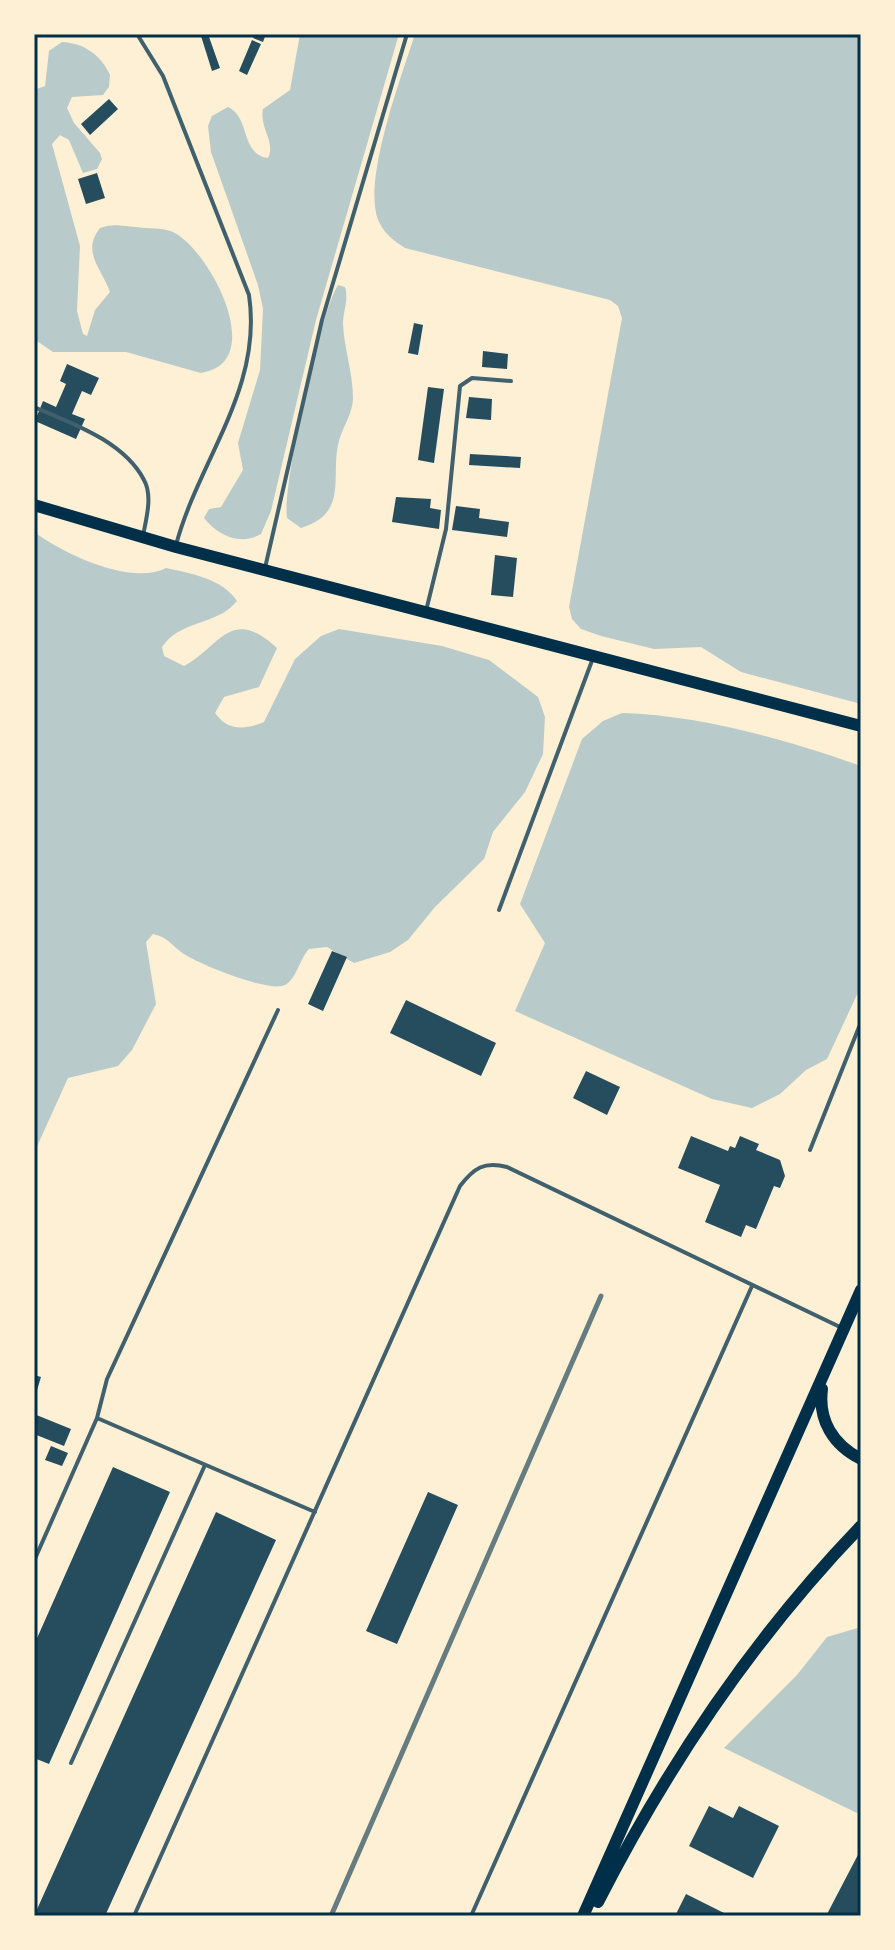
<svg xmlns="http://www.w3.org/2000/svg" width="895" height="1950" viewBox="0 0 895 1950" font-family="Ubuntu,sans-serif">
	<rect width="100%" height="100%" fill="#fdf0d5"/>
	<path fill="#b9caca" d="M 300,34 L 399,34 L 316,320 L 271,511 L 261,534 C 241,546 218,536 204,518 L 209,509 L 221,507 L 243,470 L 238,443 L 260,370 L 263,309 L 258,285 L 211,152 L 208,126 L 212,116 L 228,107 C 251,118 240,154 268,158 C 276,141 259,128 263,109 L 290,90 Z
		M 415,34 L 861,34 L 861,704 L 741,672 L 701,647 L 654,649 L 601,636 L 581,629 L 572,619 L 569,607 L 622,318 L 618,306 L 610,300 L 405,248 C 394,241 385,234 379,222 C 361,183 402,75 415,34 Z
		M 62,42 C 84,43 101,55 110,75 L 109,87 L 103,95 L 72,97 L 67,108 L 74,123 L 100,153 L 102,159 L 97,169 L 83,173 L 69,140 L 60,135 L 52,144 L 80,246 L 77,311 L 83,334 L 87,336 L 95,310 L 110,292 C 102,269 81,252 100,228 C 114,223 122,226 136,227 C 148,229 162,227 173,232 C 210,250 269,363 201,373 L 126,352 L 53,352 L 34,339 L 34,90 L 45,86 L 49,51 Z
		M 338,285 L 345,287 C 349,300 343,311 343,324 C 344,348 353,373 353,398 C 353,414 341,429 338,445 C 331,480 348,513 301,528 L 287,518 C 282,487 320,312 338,285 Z
		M 34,532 C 64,554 131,586 166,568 C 190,573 223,579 237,601 C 217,626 181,619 162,647 L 164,656 L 184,666 C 220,647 230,605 277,648 L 259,687 L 224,697 L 215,713 C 228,731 245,730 264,722 L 295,659 L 321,636 L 339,629 L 442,646 L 489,660 L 538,697 L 545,717 L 543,754 L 525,792 L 493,832 L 484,859 L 435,907 L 408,940 L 390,952 L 354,963 L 327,947 L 309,949 C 300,958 296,980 285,985 C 269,993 199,964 184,954 C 172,946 168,937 153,934 L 146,942 L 156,1004 L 132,1050 L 118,1066 L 68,1078 L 34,1153 Z
		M 622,713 C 699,715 788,740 861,766 L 861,986 L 827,1059 L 806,1070 L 780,1094 L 752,1108 L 712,1099 L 515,1011 L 545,943 L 520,904 L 582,739 L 603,721 Z
		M 861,1627 L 861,1815 L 724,1748 L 797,1675 L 827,1637 Z"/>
	<path fill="#264d5e" d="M 208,34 L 220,68 L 212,71 L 201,36 Z
		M 255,34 L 266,34 L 263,42 L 253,38 Z
		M 252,40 L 261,44 L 247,75 L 239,71 Z
		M 109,99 L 118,109 L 90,135 L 81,124 Z
		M 97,173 L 105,198 L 86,204 L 78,179 Z
		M 414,323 L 423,325 L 418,355 L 408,353 Z
		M 483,351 L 508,354 L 507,369 L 482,367 Z
		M 67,364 L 99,378 L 91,395 L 82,391 L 72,414 L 85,419 L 76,439 L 35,421 L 43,401 L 56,407 L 66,384 L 60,381 Z
		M 428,387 L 444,389 L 434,463 L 418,460 Z
		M 469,397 L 492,399 L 491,420 L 466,418 Z
		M 470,454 L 521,457 L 520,468 L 469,465 Z
		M 396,497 L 431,499 L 430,508 L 441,510 L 439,529 L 392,522 Z
		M 456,506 L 480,509 L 479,518 L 509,522 L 507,537 L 452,530 Z
		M 495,555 L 517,558 L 513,597 L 491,595 Z
		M 332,951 L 347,957 L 323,1011 L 308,1004 Z
		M 406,1000 L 496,1043 L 481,1076 L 390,1033 Z
		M 586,1071 L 620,1087 L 607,1115 L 573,1098 Z
		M 691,1136 L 728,1151 L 730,1146 L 735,1148 L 740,1136 L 759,1144 L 756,1150 L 780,1160 L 785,1176 L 780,1188 L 774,1186 L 756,1229 L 746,1225 L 741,1237 L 705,1222 L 720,1185 L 678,1168 Z
		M 34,1375 L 41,1377 L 35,1397 L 34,1396 Z
		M 34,1414 L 71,1429 L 64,1446 L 34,1434 Z
		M 51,1446 L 68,1453 L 62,1466 L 45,1460 Z
		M 113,1467 L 170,1492 L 49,1764 L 34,1758 L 34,1645 Z
		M 428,1492 L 458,1505 L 397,1644 L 366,1631 Z
		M 216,1512 L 276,1540 L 105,1916 L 34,1916 Z
		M 709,1806 L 733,1818 L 739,1806 L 779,1826 L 753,1878 L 689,1846 Z
		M 861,1849 L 861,1916 L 826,1916 Z
		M 686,1894 L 730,1916 L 675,1916 Z"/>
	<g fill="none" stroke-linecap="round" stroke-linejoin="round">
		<path stroke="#3f606c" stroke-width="4" d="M 137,34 L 163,76 L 249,295 C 263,389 199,459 176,545
			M 34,407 C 71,423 124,441 144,480 C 153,496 146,519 143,536
			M 265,568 L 322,320 L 407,34
			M 426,611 L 446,529 L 460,386 L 472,378 L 511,381
			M 499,910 L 593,658
			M 810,1150 L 861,1022
			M 97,1418 L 315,1512
			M 34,1561 L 97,1418 L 107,1379 L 278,1010
			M 71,1763 L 205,1465
			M 134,1916 L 460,1186 C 474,1168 484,1161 507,1167 L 840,1327
			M 471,1916 L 752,1286"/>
		<path stroke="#003049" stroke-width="12" d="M 34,505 L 176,547 L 861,726"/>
		<path stroke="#003049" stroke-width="12" d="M 822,1389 C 818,1420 833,1445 861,1459
			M 598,1902 C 668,1765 753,1638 861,1526
			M 583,1916 L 861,1290"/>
		<path stroke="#657d81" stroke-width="5" d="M 331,1916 L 601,1296"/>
	</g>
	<rect width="895" height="1950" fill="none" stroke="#fdf0d5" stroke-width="72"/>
	<rect x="36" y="36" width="823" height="1878" fill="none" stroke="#003049" stroke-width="3"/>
</svg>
